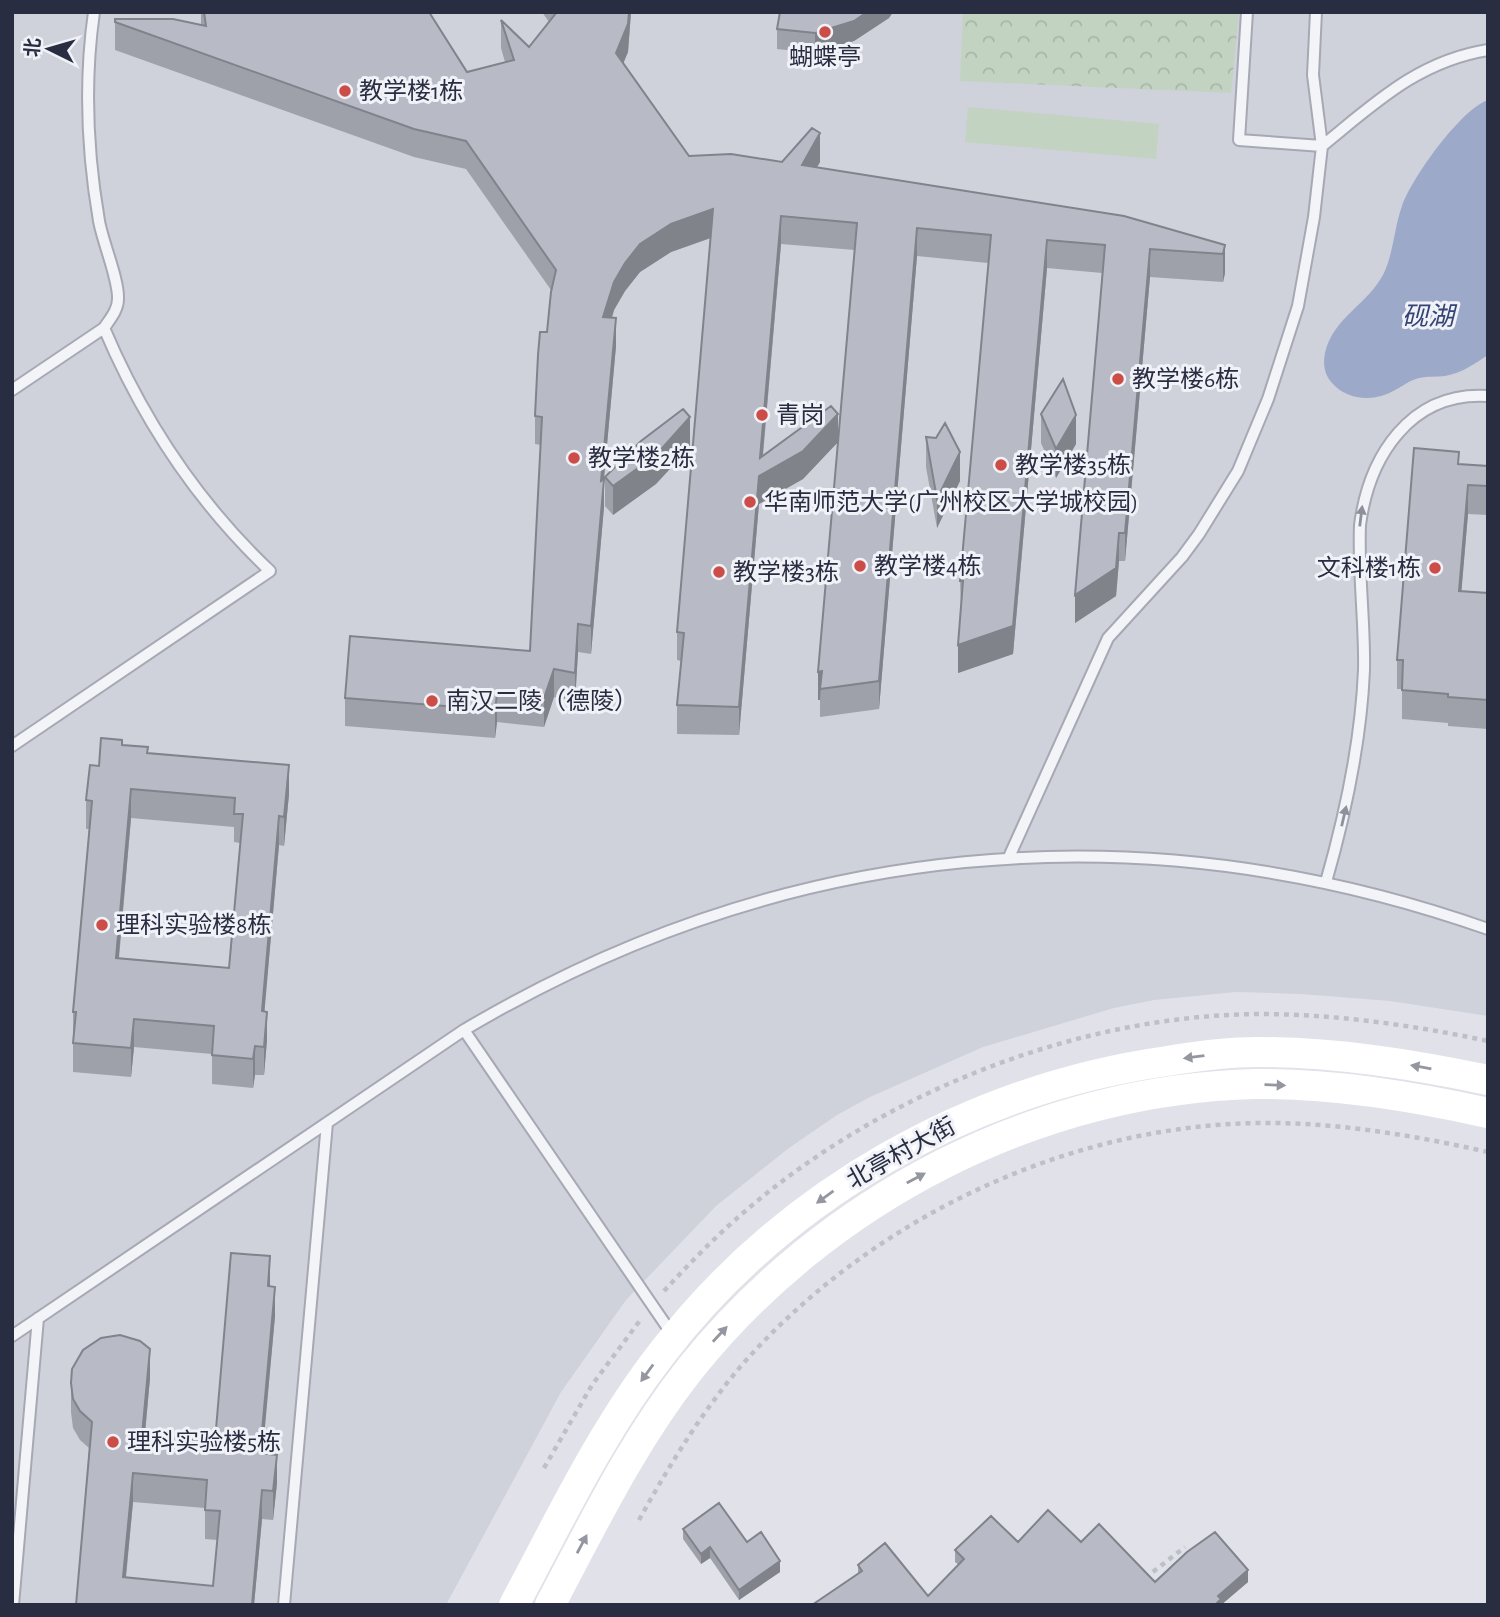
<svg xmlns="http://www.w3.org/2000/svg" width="1500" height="1617" viewBox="0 0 1500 1617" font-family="'Alegreya Sans','Noto Sans SC',sans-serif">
	<defs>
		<pattern id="forest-crowns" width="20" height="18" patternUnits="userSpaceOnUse" patternTransform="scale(1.75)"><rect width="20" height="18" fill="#c3d3c2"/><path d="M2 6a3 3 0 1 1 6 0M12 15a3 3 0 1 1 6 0" fill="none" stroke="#a8b5a8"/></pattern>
	</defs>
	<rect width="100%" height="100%" fill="#e1e2e9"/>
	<path fill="#cfd1db" d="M 12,12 L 1488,12 L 1488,1016 L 1390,1001 L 1301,994 L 1236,992 L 1154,1000 L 1114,1008 L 983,1047 L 870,1097 L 837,1115 L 789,1148 L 716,1206 L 626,1300 L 561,1392 L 446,1605 L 12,1605 Z"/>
	<path fill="#c3d3c2" d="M 968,107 L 1159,124 L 1156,159 L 965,142 Z"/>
	<path fill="url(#forest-crowns)" d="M 963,12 L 1239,12 L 1231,93 L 960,81 Z"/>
	<path fill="#9ca9c9" d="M 1488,100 L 1488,355 C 1474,364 1462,373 1445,376 C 1437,377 1427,376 1419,378 C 1410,380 1403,386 1395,390 C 1375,402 1348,401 1332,383 C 1324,374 1323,364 1325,353 C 1333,317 1369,304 1384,273 C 1394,251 1394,228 1402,206 C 1412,178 1460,110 1488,100 Z"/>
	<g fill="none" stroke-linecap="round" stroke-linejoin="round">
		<defs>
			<path id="service" d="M 94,12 C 84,82 87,151 99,221 C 103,243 119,280 118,299 C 118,310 110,319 104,328
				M 1247,12 L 1239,140 L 1322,146 C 1374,104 1418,61 1488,50
				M 12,390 L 104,328 C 143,420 197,502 270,571 L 12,746
				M 1009,857 L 1108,638 L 1182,557 L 1199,534 L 1238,471 L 1268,399 L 1298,306 L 1314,217 L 1322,146 L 1313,75 L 1316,12
				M 1326,882 C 1346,812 1361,742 1364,670 C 1365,622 1358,574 1360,525 C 1369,457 1410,391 1488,396
				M 464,1030 L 674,1337
				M 12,1336 L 464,1030 C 784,840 1138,806 1488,929
				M 13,1605 L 38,1318
				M 284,1605 L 327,1123"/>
		</defs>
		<use href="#service" stroke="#a6a8b3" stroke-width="14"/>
		<path stroke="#bec0c8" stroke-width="4.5" stroke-dasharray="5 5" stroke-linecap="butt" d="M 664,1291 C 689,1264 715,1237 743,1213 C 880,1094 1074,1016 1257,1014 C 1335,1014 1412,1025 1488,1041
			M 544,1468 L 592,1385 L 641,1319
			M 639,1520 C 669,1466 701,1413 741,1366 C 868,1221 1063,1126 1258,1123 C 1335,1122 1412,1135 1488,1152
			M 1145,1578 L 1185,1547"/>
		<use href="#service" stroke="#f3f4f8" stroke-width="10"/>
		<path stroke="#fff" stroke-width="30" d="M 514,1605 C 560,1519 602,1430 662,1353 C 784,1194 970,1089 1167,1061 C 1197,1056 1228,1052 1258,1052 C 1336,1052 1412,1064 1488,1080
			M 550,1605 C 593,1524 633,1441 690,1369 C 826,1199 1037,1089 1256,1084 C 1334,1083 1412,1096 1488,1113"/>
	</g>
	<path fill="#9ea1aa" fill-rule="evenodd" d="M 201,12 L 429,12 L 467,72 L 505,62 L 501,48 L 501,20 L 529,47 L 549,22 L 542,12 L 631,12 L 628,52 L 623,63 L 689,156 L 782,162 L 820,162 L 817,167 L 1225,245 L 1225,273 L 1223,282 L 1150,277 L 1125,561 L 1119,561 L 1116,596 L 1075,623 L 1102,273 L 1047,268 L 1013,654 L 958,673 L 961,609 L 960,581 L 988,263 L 917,256 L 879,709 L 820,717 L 820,700 L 818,700 L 838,442 L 803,479 L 759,504 L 739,735 L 677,734 L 677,705 L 681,661 L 677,660 L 677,632 L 711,238 L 671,252 L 640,272 L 625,291 L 614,310 L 612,318 L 616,346 L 604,479 L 604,507 L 591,654 L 578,652 L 575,702 L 554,697 L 544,727 L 497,722 L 495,738 L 345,726 L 345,698 L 530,651 L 541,445 L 535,444 L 535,416 L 547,332 L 551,290 L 466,169 L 414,157 L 115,50 L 115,22 L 201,25 ZM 781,244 L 855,250 L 838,441 L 763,456 Z
		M 780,12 L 893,12 L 889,18 L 854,41 L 815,53 L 777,49 L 777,29 Z
		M 1041,414 L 1076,444 L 1056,478 L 1041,443 Z
		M 926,437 L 960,481 L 937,528 L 926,467 Z
		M 690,447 L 656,484 L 613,515 L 605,506 L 605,477 Z
		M 1459,464 L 1488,466 L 1488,515 L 1468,514 L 1461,591 L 1488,593 L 1488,729 L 1448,726 L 1448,723 L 1402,719 L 1402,689 L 1397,689 L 1397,660 Z
		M 122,745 L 148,753 L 289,794 L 284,846 L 279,845 L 264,1012 L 267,1040 L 264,1075 L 255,1075 L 253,1088 L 212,1084 L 212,1054 L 134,1047 L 131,1077 L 73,1072 L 73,1012 L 89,829 L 86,829 L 86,800 L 99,766 ZM 131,818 L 234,827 L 234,842 L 240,843 L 229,968 L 119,959 Z
		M 270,1286 L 275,1316 L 262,1453 L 277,1483 L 273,1520 L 262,1519 L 254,1605 L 76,1605 L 89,1448 L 80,1440 L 73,1428 L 71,1412 L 71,1383 L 150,1378 L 145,1435 L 215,1441 ZM 133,1502 L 205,1508 L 205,1539 L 218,1540 L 213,1586 L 126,1578 Z
		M 683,1529 L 747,1542 L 780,1572 L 739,1600 L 710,1558 L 701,1564 L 683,1539 Z
		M 1018,1542 L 1081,1542 L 1155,1582 L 1248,1582 L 1221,1605 L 812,1605 L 858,1574 L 858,1565 L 928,1596 L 959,1565 L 955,1562 L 955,1550 Z"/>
	<path fill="#81838b" d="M 629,12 L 631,12 L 628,52 L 616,81 L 616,53 Z
		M 867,12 L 893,12 L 889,18 L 854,41 L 815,53 L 815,33 Z
		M 820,133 L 820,162 L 802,193 L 802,165 Z
		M 713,209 L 713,237 L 671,252 L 640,272 L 625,291 L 614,310 L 603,345 L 603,317 L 614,282 L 625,263 L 640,244 L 671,224 Z
		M 781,216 L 781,244 L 761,474 L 838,414 L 838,442 L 803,479 L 759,504 L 739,735 L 739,707 Z
		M 917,228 L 917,256 L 879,709 L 879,681 Z
		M 1047,240 L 1047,268 L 1013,654 L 958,673 L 958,645 Z
		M 1225,245 L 1225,273 L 1223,282 L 1223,254 Z
		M 1150,249 L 1150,277 L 1125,561 L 1125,533 Z
		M 616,318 L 616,346 L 601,510 L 601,481 Z
		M 1076,415 L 1076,444 L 1056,478 L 1056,449 Z
		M 690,417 L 690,447 L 656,484 L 613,515 L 613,486 Z
		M 960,452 L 960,481 L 937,528 L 937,499 Z
		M 604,479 L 604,507 L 591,654 L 591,626 Z
		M 1468,485 L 1468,514 L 1459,620 L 1459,591 Z
		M 1119,533 L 1119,561 L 1116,596 L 1075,623 L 1075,595 Z
		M 578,624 L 578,652 L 575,702 L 575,673 Z
		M 554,669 L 554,697 L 544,727 L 544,698 Z
		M 822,671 L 820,700 L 818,700 L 818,672 Z
		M 497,694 L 497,722 L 495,738 L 495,710 Z
		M 289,765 L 289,794 L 284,846 L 284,817 Z
		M 131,789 L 131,818 L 116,987 L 116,958 Z
		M 279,816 L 279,845 L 262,1040 L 262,1011 Z
		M 267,1012 L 267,1040 L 264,1075 L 264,1047 Z
		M 134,1019 L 134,1047 L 131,1077 L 131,1048 Z
		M 255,1046 L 255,1075 L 253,1088 L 253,1059 Z
		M 270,1256 L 270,1285 L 268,1315 L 268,1286 Z
		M 275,1287 L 275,1316 L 260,1482 L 260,1453 Z
		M 150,1349 L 150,1378 L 142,1464 L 142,1435 Z
		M 277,1455 L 277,1483 L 273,1520 L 273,1491 Z
		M 133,1473 L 133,1502 L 123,1605 L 123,1577 Z
		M 262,1490 L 262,1519 L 254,1605 L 252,1605 Z
		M 710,1547 L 710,1558 L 701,1564 L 701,1554 Z
		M 780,1561 L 780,1572 L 739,1600 L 739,1590 Z
		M 1248,1570 L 1248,1582 L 1221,1605 L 1215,1605 L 1218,1596 Z"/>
	<path fill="#b8bbc6" stroke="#81838b" stroke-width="2" fill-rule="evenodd" d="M 204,12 L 429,12 L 467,72 L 514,60 L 501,20 L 529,47 L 557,12 L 629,12 L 628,24 L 616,53 L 689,156 L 731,154 L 782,162 L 812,128 L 820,133 L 802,165 L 1124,216 L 1225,245 L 1223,254 L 1150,249 L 1125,533 L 1119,533 L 1116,568 L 1075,595 L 1105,245 L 1047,240 L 1013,626 L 958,645 L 963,581 L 960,581 L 991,235 L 917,228 L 879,681 L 820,689 L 822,671 L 818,672 L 857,223 L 781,216 L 760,458 L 831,406 L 838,414 L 803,451 L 759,476 L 739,707 L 677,705 L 684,633 L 677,632 L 713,209 L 671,224 L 640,244 L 625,263 L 614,282 L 603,317 L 616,318 L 601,481 L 604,479 L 591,626 L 578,624 L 575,673 L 554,669 L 544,698 L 497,694 L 495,710 L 345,698 L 350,636 L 530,651 L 542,417 L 535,416 L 538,355 L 540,332 L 547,332 L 551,292 L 556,270 L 466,141 L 414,129 L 115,22 L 115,19 L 173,19 L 206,26 Z
		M 780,12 L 867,12 L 854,21 L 815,33 L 777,29 Z
		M 1063,379 L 1076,415 L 1056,449 L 1041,414 Z
		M 683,409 L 690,417 L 656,455 L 613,486 L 605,477 L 641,441 Z
		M 945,423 L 960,452 L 937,499 L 926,437 L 936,438 Z
		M 1414,448 L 1459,452 L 1458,464 L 1488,466 L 1488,486 L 1468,485 L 1459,591 L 1488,593 L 1488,700 L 1448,697 L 1448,694 L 1402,690 L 1403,660 L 1397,660 Z
		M 101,738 L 122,740 L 122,745 L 148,747 L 147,753 L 289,765 L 284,817 L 279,816 L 262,1011 L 267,1012 L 264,1047 L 255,1046 L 253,1059 L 212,1055 L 214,1026 L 134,1019 L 131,1048 L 73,1043 L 76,1012 L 73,1012 L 92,801 L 86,800 L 90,765 L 99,766 ZM 131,789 L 235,798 L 234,814 L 243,814 L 229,968 L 116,958 Z
		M 231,1253 L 270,1256 L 268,1286 L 275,1287 L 260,1453 L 277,1455 L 273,1491 L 262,1490 L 252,1605 L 76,1605 L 92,1422 L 80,1411 L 73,1399 L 71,1383 L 72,1369 L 83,1350 L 101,1338 L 120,1335 L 140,1341 L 150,1349 L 142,1435 L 215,1441 ZM 133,1473 L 207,1480 L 205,1510 L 220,1511 L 213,1586 L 123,1577 Z
		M 719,1503 L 747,1542 L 761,1532 L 780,1561 L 739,1590 L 710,1547 L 701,1554 L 683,1529 Z
		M 1048,1510 L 1081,1542 L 1099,1524 L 1155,1582 L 1187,1552 L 1215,1532 L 1248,1570 L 1218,1596 L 1221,1599 L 1215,1605 L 812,1605 L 862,1571 L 858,1565 L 885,1543 L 928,1596 L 964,1559 L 955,1550 L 991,1516 L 1018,1542 Z"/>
	<defs><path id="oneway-solid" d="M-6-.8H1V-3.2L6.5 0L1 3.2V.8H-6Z" transform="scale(1.75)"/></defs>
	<g fill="#8e909c">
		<use href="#oneway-solid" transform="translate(1361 516) rotate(-83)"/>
		<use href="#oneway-solid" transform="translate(1344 816) rotate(-77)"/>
	</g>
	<g fill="#9496a0">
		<use href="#oneway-solid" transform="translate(1194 1057) rotate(173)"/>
		<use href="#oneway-solid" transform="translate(1421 1067) rotate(-170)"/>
		<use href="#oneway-solid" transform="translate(1275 1085) rotate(2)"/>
		<use href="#oneway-solid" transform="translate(916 1178) rotate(-28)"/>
		<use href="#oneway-solid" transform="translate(825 1197) rotate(144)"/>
		<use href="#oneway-solid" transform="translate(720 1334) rotate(-47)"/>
		<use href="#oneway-solid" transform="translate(647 1373) rotate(126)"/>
		<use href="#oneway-solid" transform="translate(582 1544) rotate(-62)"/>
	</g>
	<g fill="#cc4d48" stroke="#f0f2f7" stroke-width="2.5">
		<circle cx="825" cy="32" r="7"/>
		<circle cx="345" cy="91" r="7"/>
		<circle cx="1118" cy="379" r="7"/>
		<circle cx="762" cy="415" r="7"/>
		<circle cx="574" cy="458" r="7"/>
		<circle cx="1001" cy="465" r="7"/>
		<circle cx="750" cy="502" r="7"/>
		<circle cx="860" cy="566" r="7"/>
		<circle cx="1435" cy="568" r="7"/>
		<circle cx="719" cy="572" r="7"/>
		<circle cx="432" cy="701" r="7"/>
		<circle cx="102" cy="925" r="7"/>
		<circle cx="113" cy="1442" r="7"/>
	</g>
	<g text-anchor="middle" stroke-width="6" stroke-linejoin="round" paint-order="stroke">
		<g font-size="24" fill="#292d41" stroke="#f0f2f7" text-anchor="start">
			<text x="825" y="65" text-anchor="middle">蝴蝶亭</text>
			<text x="359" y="99">教学楼1栋</text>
			<text x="1132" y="387">教学楼6栋</text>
			<text x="776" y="423">青岗</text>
			<text x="588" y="466">教学楼2栋</text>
			<text x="1015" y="473">教学楼35栋</text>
			<text x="764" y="510">华南师范大学(广州校区大学城校园)</text>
			<text x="874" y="574">教学楼4栋</text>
			<text x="1421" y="576" text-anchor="end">文科楼1栋</text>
			<text x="733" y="580">教学楼3栋</text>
			<text x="446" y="709">南汉二陵（德陵）</text>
			<text x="116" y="933">理科实验楼8栋</text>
			<text x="127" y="1450">理科实验楼5栋</text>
		</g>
		<g font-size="24" fill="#292d41" stroke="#f0f2f7">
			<text transform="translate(901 1153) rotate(-29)" y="8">北亭村大街</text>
		</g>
		<g font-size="26" font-style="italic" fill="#344474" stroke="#f0f2f7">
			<text x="1428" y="325">砚湖</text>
		</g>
	</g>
	<rect width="1500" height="1617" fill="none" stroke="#292d41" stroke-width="28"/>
	<g transform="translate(49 49) rotate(275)" stroke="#f0f2f7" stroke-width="5" paint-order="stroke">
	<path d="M0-5L12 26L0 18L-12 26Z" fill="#292d41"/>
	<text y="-10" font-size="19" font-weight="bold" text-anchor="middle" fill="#292d41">北</text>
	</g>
</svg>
